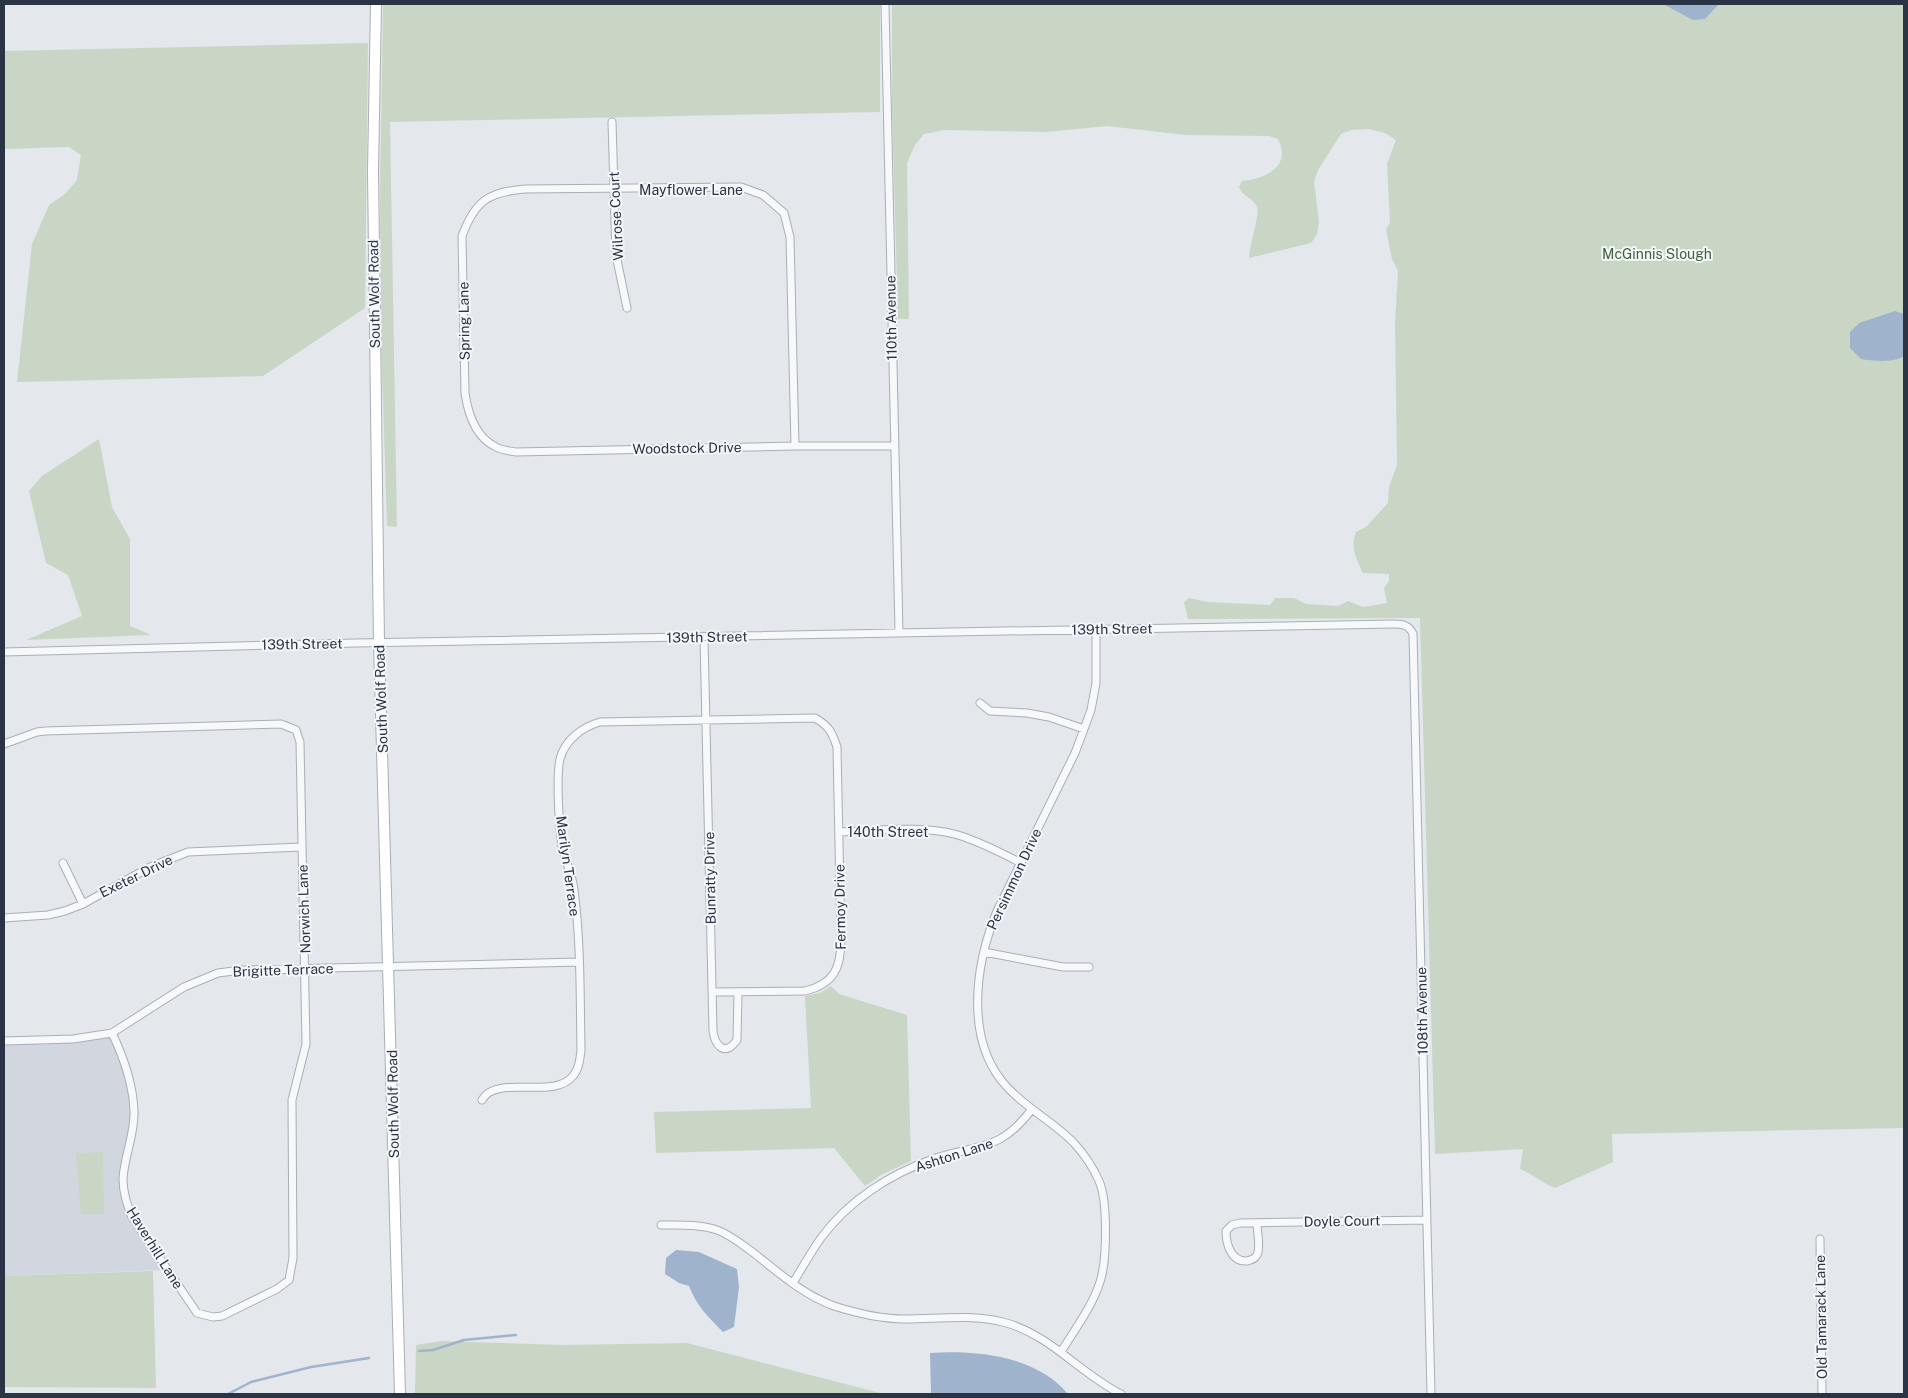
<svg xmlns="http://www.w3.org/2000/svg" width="1908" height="1398" viewBox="0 0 1908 1398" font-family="'Public Sans',sans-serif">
	<rect width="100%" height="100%" fill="#e4e7ec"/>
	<path fill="#d2d6de" d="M 112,1036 L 124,1064 L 132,1111 L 122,1199 L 165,1270 L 4,1276 L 4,1043 Z"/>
	<path fill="#c9d6c5" d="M 383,4 L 880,4 L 880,112 L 390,122 L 397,527 L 387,526 L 381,338 L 380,190 Z
		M 892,4 L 1904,4 L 1904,1128 L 1612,1134 L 1613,1162 L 1555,1188 C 1542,1183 1533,1174 1520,1169 L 1523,1149 L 1435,1154 L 1420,618 L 1188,619 L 1184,602 L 1189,598 L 1208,602 L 1270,605 L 1275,598 L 1294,598 L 1306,604 L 1338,606 L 1348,601 L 1363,607 L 1387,603 L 1384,588 L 1389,581 L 1389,574 L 1363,573 C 1356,558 1350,547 1356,532 L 1366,527 L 1388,503 L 1389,487 L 1397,465 L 1395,323 L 1398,271 L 1392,259 L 1386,230 L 1390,222 L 1387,164 L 1396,140 L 1385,133 L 1369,129 L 1351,130 L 1341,134 L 1318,170 L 1314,182 L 1319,222 L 1317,234 L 1311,243 L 1249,258 C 1249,245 1260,216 1257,207 C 1253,198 1242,196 1239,187 L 1242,181 C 1265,179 1292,167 1278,139 L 1269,136 L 1186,135 L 1107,126 L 1046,132 L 944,130 L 924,134 L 915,145 L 907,163 L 909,319 L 898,319 L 892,105 Z
		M 368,43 L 365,308 L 263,376 L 17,382 L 32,244 L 49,205 L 65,194 L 77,180 L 81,155 L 69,147 L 4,149 L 4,51 Z
		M 99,439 L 112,507 L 130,539 L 130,626 L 151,635 L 26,640 L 82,616 L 68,575 L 46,563 L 29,491 L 42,476 Z
		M 831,986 L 839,994 L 907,1015 L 911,1161 L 881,1175 L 865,1186 L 834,1148 L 656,1153 L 654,1112 L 811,1108 L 805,996 L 820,993 Z
		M 103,1152 L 104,1214 L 81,1214 L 76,1153 Z
		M 153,1271 L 156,1388 L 4,1387 L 4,1276 Z
		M 442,1341 L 563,1345 L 687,1343 L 884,1394 L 415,1394 L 416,1345 Z"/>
	<path fill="#9fb4cc" d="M 1663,4 L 1719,4 L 1705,19 L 1693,20 Z
		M 1895,311 L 1904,314 L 1904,356 C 1895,363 1872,361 1861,359 L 1850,348 L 1850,332 L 1859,323 Z
		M 676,1250 L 699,1252 L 737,1269 L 739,1287 L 734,1327 L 723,1332 C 709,1318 696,1305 689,1286 L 679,1283 L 665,1274 L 666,1258 Z
		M 930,1353 C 977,1350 1037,1356 1068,1394 L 931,1394 Z"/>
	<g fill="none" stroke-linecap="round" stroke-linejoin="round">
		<path stroke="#9fb4cc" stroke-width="2.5" d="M 419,1351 L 433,1350 L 464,1340 L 516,1335
			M 228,1394 L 251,1382 L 311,1367 L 369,1358"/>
		<defs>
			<path id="minor" d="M 885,4 L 899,632
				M 612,122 L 616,255 L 627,308
				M 795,446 L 790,237 L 784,213 L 763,195 L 741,187 L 525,189 C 488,192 475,201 462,236 L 465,393 C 468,414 475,437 496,447 C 501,450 509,451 516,452 L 795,446 L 894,446
				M 704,638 L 713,1031 C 715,1046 725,1057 737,1040 L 738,992
				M 4,652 L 356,643 L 1393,624 C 1403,624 1409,625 1413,634 L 1431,1394
				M 980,703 L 990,711 L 1027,713 L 1049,717 L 1084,729
				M 4,744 L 37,732 L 45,731 L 281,724 L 296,730 L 300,742 L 306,1044 L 292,1100 L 293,1258 L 289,1280 L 277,1289 L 222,1316 L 213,1317 L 197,1313 L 132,1217 C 127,1204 123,1193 123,1179 C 124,1157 135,1134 134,1111 C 133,1083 124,1058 112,1033
				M 839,832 C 876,831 922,825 958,835 C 980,842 1000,852 1021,863
				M 63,863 L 83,904
				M 4,918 L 48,915 L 65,911 L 83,904 L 150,867 L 188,852 L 302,847
				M 984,952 L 1063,967 L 1089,967
				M 4,1041 L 73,1039 L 112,1033 L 184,987 L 218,973 L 242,970 L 579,962
				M 482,1100 C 484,1097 487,1093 490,1092 C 513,1080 556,1097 573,1076 C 579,1069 580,1059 581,1050 C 580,997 581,943 574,890 C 573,877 566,863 563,850 C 559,831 556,777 560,759 C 565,740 582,727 600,722 L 815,718 C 829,726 832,732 837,747 L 841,940 C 841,968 834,984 805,991 L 713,992
				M 1257,1223 C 1257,1232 1261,1247 1257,1255 C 1255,1259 1251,1260 1247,1261 C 1231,1262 1226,1244 1226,1231 L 1232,1225 L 1240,1223 L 1427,1220
				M 661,1225 C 680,1225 699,1224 717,1230 C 731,1235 744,1246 755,1254 C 780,1274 804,1295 834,1306 C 856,1313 882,1319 905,1319 C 937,1319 970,1314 1003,1322 C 1050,1334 1079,1373 1121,1394
				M 1820,1239 L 1822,1394
				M 793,1283 C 802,1268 811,1252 821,1238 C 848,1201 890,1174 933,1159 C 978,1144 1000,1152 1032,1109
				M 1061,1352 C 1075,1329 1092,1307 1100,1282 C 1107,1261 1108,1201 1099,1181 C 1093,1167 1084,1154 1074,1143 C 1054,1122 1027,1109 1007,1087 C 964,1041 975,965 997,911 L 1075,753 L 1084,729 L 1091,710 L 1096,683 L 1096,629"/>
			<path id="secondary" d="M 376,4 L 373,171 L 379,643 L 400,1394"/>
		</defs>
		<use href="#minor" stroke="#a9aeb7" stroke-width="9"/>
		<use href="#secondary" stroke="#a9aeb7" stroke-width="12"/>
		<use href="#minor" stroke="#f7f8fa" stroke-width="7"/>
		<use href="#secondary" stroke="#fff" stroke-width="10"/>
	</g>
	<g text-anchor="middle" stroke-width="4" stroke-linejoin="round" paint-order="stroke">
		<g font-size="14" fill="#2b3445" stroke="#f4f6f9">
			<text x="691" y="195">Mayflower Lane</text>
			<text transform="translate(616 216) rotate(-93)" y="5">Wilrose Court</text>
			<text transform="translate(374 294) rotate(-91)" y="5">South Wolf Road</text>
			<text transform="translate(891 318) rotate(-91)" y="5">110th Avenue</text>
			<text transform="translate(464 321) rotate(-91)" y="5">Spring Lane</text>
			<text transform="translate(687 448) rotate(-1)" y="5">Woodstock Drive</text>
			<text transform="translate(1112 629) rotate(-1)" y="5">139th Street</text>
			<text transform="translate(707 637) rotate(-1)" y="5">139th Street</text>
			<text transform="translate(302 644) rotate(-1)" y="5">139th Street</text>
			<text transform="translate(381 699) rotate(-92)" y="5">South Wolf Road</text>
			<text x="888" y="837">140th Street</text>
			<text transform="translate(568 866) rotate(82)" y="5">Marilyn Terrace</text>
			<text transform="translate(136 876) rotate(-26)" y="5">Exeter Drive</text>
			<text transform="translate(710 878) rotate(-91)" y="5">Bunratty Drive</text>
			<text transform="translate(1014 879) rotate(-65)" y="5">Persimmon Drive</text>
			<text transform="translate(840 907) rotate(-91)" y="5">Fermoy Drive</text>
			<text transform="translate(304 909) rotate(-92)" y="5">Norwich Lane</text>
			<text transform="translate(283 970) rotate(-2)" y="5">Brigitte Terrace</text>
			<text transform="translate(1422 1011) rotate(-91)" y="5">108th Avenue</text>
			<text transform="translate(393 1104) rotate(-91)" y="5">South Wolf Road</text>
			<text transform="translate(954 1155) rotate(-18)" y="5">Ashton Lane</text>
			<text transform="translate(1342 1221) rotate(-1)" y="5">Doyle Court</text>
			<text transform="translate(155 1248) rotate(58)" y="5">Haverhill Lane</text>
			<text transform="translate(1821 1317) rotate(-91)" y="5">Old Tamarack Lane</text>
		</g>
		<g font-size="14" fill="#3f6138" stroke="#f4f6f9">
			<text x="1657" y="259">McGinnis Slough</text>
		</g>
	</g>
	<rect width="1908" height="1398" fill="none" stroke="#2b3445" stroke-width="10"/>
</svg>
